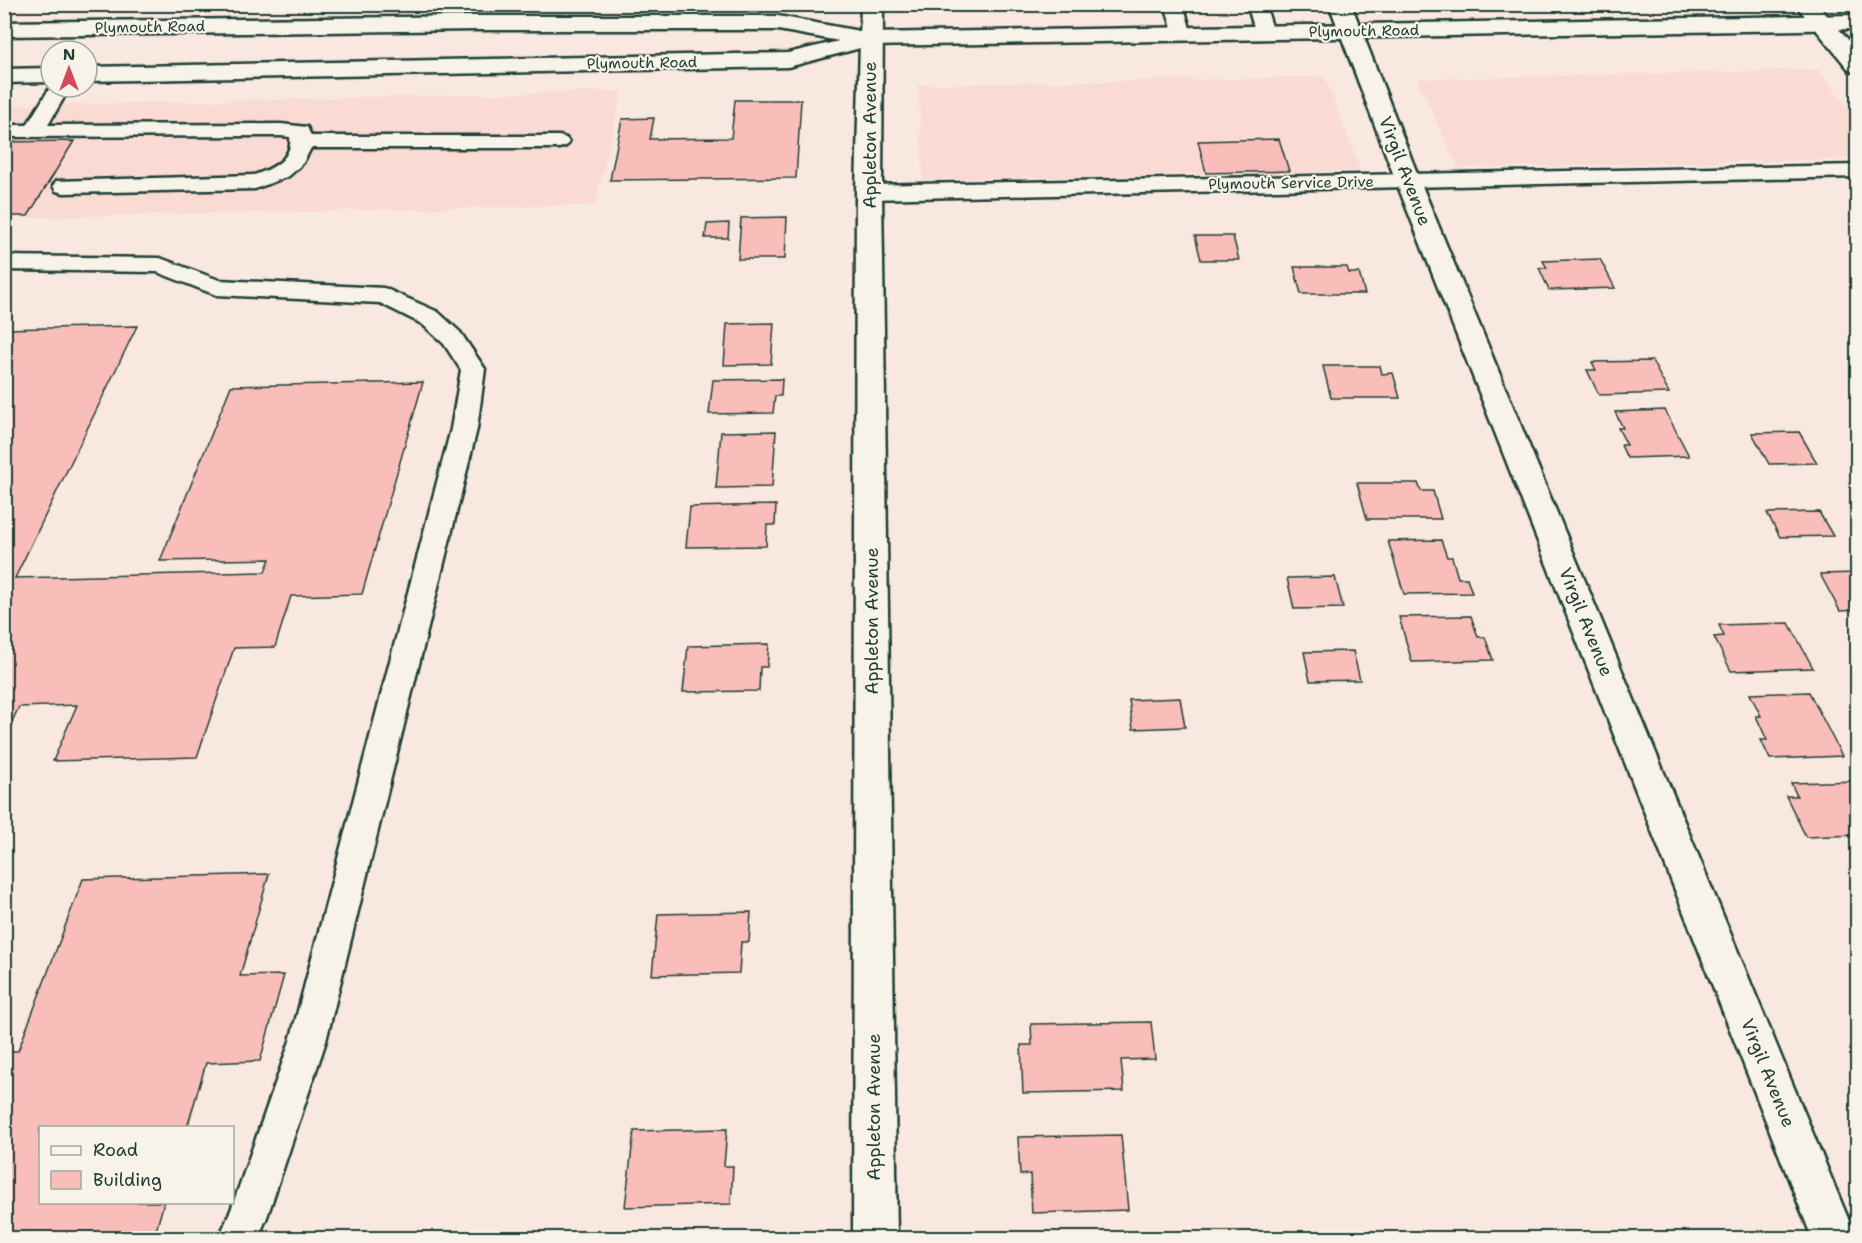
<svg xmlns="http://www.w3.org/2000/svg" width="1862" height="1243" viewBox="0 0 1862 1243" font-family="'Shantell Sans',sans-serif">
	<rect width="100%" height="100%" fill="#f8e8df"/>
	<filter id="ink" filterUnits="userSpaceOnUse"><feTurbulence type="fractalNoise" baseFrequency=".0167" numOctaves="2"/><feDisplacementMap in="SourceGraphic" scale="12" xChannelSelector="R" yChannelSelector="G"/><feConvolveMatrix kernelMatrix="1 2 1 2 8 2 1 2 1" color-interpolation-filters="sRGB"/></filter>
	<g filter="url(#ink)">
		<path fill="#f9dbd4" d="M 4,5 L 5,4 L 403,5 L 179,7 Z
			M 1819,70 L 1857,119 L 1857,159 L 1458,168 L 1417,79 Z
			M 1325,77 L 1361,171 L 923,180 L 918,85 Z
			M 622,91 L 595,205 L 5,218 L 4,106 Z"/>
		<path fill="#fabeba" stroke="#1f3d34" stroke-width="1.5" d="M 735,100 L 801,100 L 796,178 L 610,180 L 622,119 L 654,118 L 650,139 L 731,138 Z
			M 1279,139 L 1289,171 L 1206,173 L 1198,141 Z
			M 74,141 L 28,216 L 4,216 L 4,142 Z
			M 787,217 L 785,259 L 738,259 L 741,218 Z
			M 729,223 L 728,238 L 705,238 L 707,224 Z
			M 1195,236 L 1233,236 L 1239,260 L 1201,260 Z
			M 1600,259 L 1615,288 L 1549,290 L 1539,268 L 1547,268 L 1543,261 Z
			M 1294,267 L 1347,267 L 1349,273 L 1359,273 L 1365,294 L 1301,294 Z
			M 774,323 L 771,364 L 724,365 L 727,324 Z
			M 137,326 L 15,578 L 265,572 L 270,559 L 160,561 L 231,386 L 423,382 L 362,594 L 291,596 L 275,647 L 234,648 L 197,757 L 53,761 L 77,705 L 19,707 L 4,738 L 4,329 Z
			M 1652,361 L 1669,393 L 1599,395 L 1587,370 L 1596,370 L 1592,362 Z
			M 1323,366 L 1380,366 L 1382,374 L 1393,373 L 1400,398 L 1331,398 Z
			M 782,379 L 781,396 L 775,396 L 773,413 L 709,414 L 713,380 Z
			M 1665,410 L 1689,456 L 1627,458 L 1621,445 L 1627,445 L 1618,428 L 1623,428 L 1615,412 Z
			M 776,431 L 772,487 L 716,488 L 721,432 Z
			M 1799,432 L 1817,463 L 1769,464 L 1752,433 Z
			M 1357,483 L 1418,483 L 1421,491 L 1433,491 L 1441,519 L 1367,519 Z
			M 776,505 L 775,525 L 767,525 L 766,546 L 686,547 L 690,507 Z
			M 1819,512 L 1833,536 L 1780,537 L 1767,513 Z
			M 1441,540 L 1447,557 L 1452,557 L 1458,578 L 1467,578 L 1472,593 L 1404,594 L 1388,541 Z
			M 1858,573 L 1858,610 L 1840,611 L 1820,574 Z
			M 1335,577 L 1343,608 L 1294,609 L 1287,578 Z
			M 1471,616 L 1478,637 L 1485,637 L 1493,660 L 1412,662 L 1399,617 Z
			M 1789,623 L 1813,668 L 1731,671 L 1714,637 L 1724,636 L 1719,625 Z
			M 769,644 L 767,667 L 760,667 L 759,691 L 683,692 L 688,646 Z
			M 1353,651 L 1360,680 L 1310,681 L 1304,652 Z
			M 1809,692 L 1842,756 L 1770,759 L 1761,740 L 1767,740 L 1756,716 L 1761,716 L 1750,694 Z
			M 1180,698 L 1185,727 L 1133,729 L 1129,700 Z
			M 1858,781 L 1858,835 L 1806,837 L 1786,796 L 1797,796 L 1791,783 Z
			M 269,874 L 240,976 L 284,975 L 260,1061 L 206,1063 L 187,1128 L 40,1128 L 40,1202 L 164,1202 L 154,1238 L 47,1238 L 48,1235 L 4,1237 L 4,1051 L 18,1051 L 83,879 Z
			M 751,912 L 749,942 L 741,942 L 739,973 L 652,975 L 658,914 Z
			M 1151,1022 L 1155,1059 L 1121,1060 L 1124,1091 L 1023,1093 L 1021,1045 L 1032,1045 L 1031,1024 Z
			M 727,1129 L 724,1166 L 733,1166 L 731,1204 L 625,1207 L 634,1131 Z
			M 1121,1135 L 1128,1210 L 1032,1213 L 1030,1174 L 1020,1175 L 1018,1137 Z"/>
		<g fill="none" stroke-linecap="round" stroke-linejoin="round">
			<defs>
				<path id="service" d="M 1165,4 L 1183,4 L 1192,35 L 1189,39 L 1175,39 Z
					M 1247,4 L 1265,4 L 1274,33 L 1271,37 L 1257,37 Z
					M 51,86 L 70,87 L 48,125 L 281,124 L 307,127 L 311,136 L 559,136 L 566,138 L 569,142 L 566,146 L 559,148 L 311,148 L 303,163 L 289,176 L 255,189 L 64,193 L 56,191 L 53,186 L 56,181 L 254,175 C 272,169 293,159 290,137 L 281,136 L 4,137 L 4,125 L 27,125 Z
					M 1858,165 L 1858,177 L 869,199 L 861,197 L 858,192 L 861,187 L 869,185 Z
					M 4,256 L 160,258 L 219,280 L 384,288 L 438,312 L 460,332 L 485,369 L 477,429 L 326,1041 L 267,1217 L 258,1238 L 219,1238 L 231,1210 L 290,1041 L 451,429 L 461,370 L 444,344 L 422,324 L 380,303 L 216,295 L 157,272 L 4,270 Z"/>
				<path id="minor" d="M 861,4 L 883,4 L 882,192 L 897,1238 L 853,1238 L 856,192 Z
					M 1329,4 L 1351,4 L 1420,181 L 1856,1238 L 1812,1238 L 1396,181 Z
					M 1795,4 L 1817,4 L 1858,51 L 1858,73 L 1850,71 Z"/>
				<path id="primary" d="M 1858,15 L 1858,29 L 868,46 L 788,67 L 87,81 L 87,67 L 788,53 L 839,41 L 778,30 L 475,30 L 4,36 L 4,22 L 475,16 L 778,16 L 870,33 Z
					M 51,68 L 51,82 L 4,83 L 4,69 Z"/>
			</defs>
			<use href="#service" stroke="#1f3d34" stroke-width="5"/>
			<use href="#minor" stroke="#1f3d34" stroke-width="5"/>
			<use href="#primary" stroke="#1f3d34" stroke-width="5"/>
			<use href="#service" fill="#f7f3e8" fill-rule="evenodd"/>
			<use href="#minor" fill="#f7f3e8" fill-rule="evenodd"/>
			<use href="#primary" fill="#f7f3e8" fill-rule="evenodd"/>
		</g>
	</g>
	<g text-anchor="middle" stroke-width="4.5" stroke-linejoin="round" paint-order="stroke">
		<g font-size="15" fill="#1f3d34" stroke="#f7f3e8">
			<text transform="translate(150 27) rotate(-1)" y="5">Plymouth Road</text>
			<text transform="translate(1364 31) rotate(-1)" y="5">Plymouth Road</text>
			<text transform="translate(642 63) rotate(-1)" y="5">Plymouth Road</text>
			<text transform="translate(1291 183) rotate(-1)" y="5">Plymouth Service Drive</text>
		</g>
		<g font-size="18" fill="#1f3d34" stroke="#f7f3e8">
			<text transform="translate(870 135) rotate(-90)" y="6">Appleton Avenue</text>
			<text transform="translate(1405 171) rotate(69)" y="6">Virgil Avenue</text>
			<text transform="translate(872 621) rotate(-90)" y="6">Appleton Avenue</text>
			<text transform="translate(1586 622) rotate(68)" y="6">Virgil Avenue</text>
			<text transform="translate(1768 1073) rotate(68)" y="6">Virgil Avenue</text>
			<text transform="translate(874 1107) rotate(-90)" y="6">Appleton Avenue</text>
		</g>
	</g>
	<rect width="1862" height="1243" fill="none" stroke="#f7f3e8" stroke-width="24"/>
	<rect x="12" y="12" width="1838" height="1219" fill="none" stroke="#1f3d34" stroke-width="2" filter="url(#ink)"/>
	<rect x="39" y="1126" width="195" height="78" fill="#f7f3e8" stroke="#a1aaa0" stroke-width="1.5"/>
	<rect x="51" y="1146" width="30" height="9" fill="#f7f3e8" stroke="#a1aaa0" stroke-width="1.5"/>
	<text x="93" y="1156" font-size="18" fill="#1f3d34">Road</text>
	<rect x="51" y="1171" width="30" height="18" fill="#fabeba" stroke="#a1aaa0" stroke-width="1.5"/>
	<text x="93" y="1186" font-size="18" fill="#1f3d34">Building</text>
	<g transform="translate(69 69)"><circle r="28" fill="#f7f3e8" stroke="#a1aaa0" stroke-width="1.5"/>
	<path d="M0-4.5L10 22L0 15L-10 22Z" fill="#d1495b"/>
	<text y="-9" font-size="16" font-weight="bold" text-anchor="middle" fill="#1f3d34">N</text>
	</g>
</svg>
